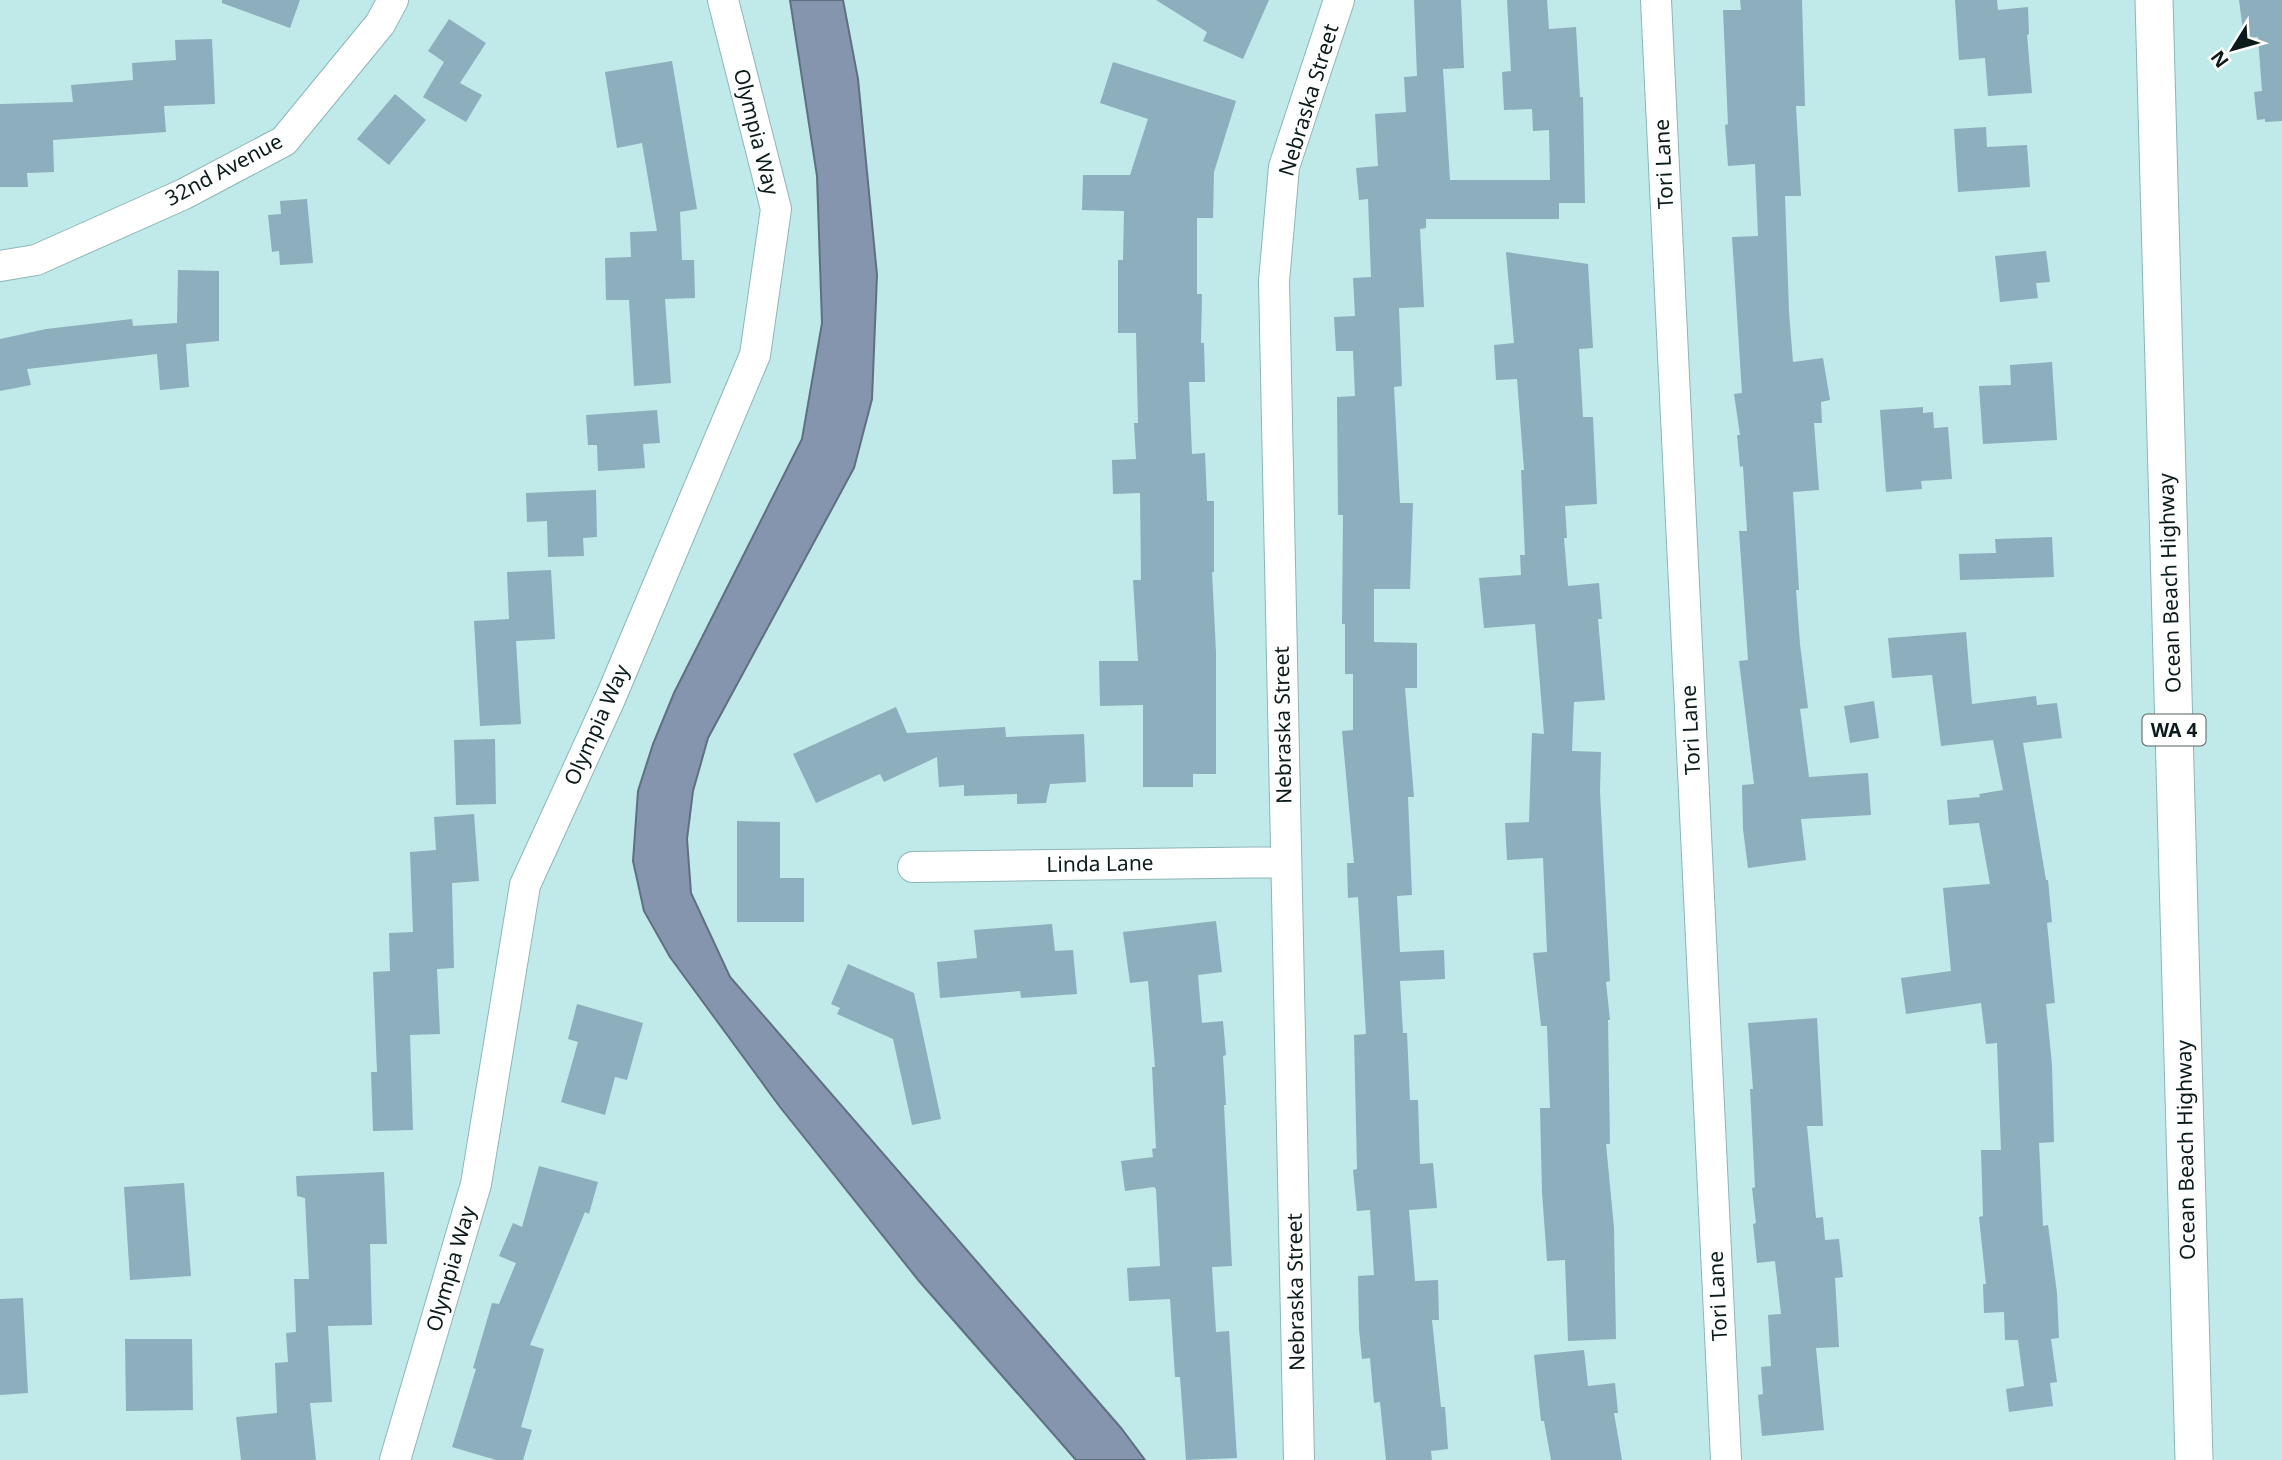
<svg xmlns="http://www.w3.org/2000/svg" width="2282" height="1460" viewBox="0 0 2282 1460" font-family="'Noto Sans',sans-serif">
	<rect width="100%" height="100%" fill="#c0e9e9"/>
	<path fill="#8495ad" stroke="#607081" stroke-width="2" d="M 790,0 L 843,0 L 858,79 L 877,275 L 872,399 L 854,468 L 708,738 L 693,791 L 687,839 L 691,893 L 730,977 L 1121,1428 L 1145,1460 L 1076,1460 L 919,1281 L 780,1107 L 670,957 L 644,911 L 633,861 L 638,791 L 653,744 L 674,693 L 802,439 L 822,323 L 817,176 Z"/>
	<path fill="#8daebc" d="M 222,0 L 300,0 L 290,28 L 222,3 Z
		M 1156,0 L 1269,0 L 1243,59 L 1203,41 L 1207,32 Z
		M 1414,0 L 1461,0 L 1464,68 L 1443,69 L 1450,180 L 1550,180 L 1549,130 L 1533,131 L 1532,109 L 1504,110 L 1502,72 L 1511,71 L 1507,0 L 1547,0 L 1549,29 L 1576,27 L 1580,97 L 1583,97 L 1585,203 L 1559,203 L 1559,219 L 1426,219 L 1426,228 L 1420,229 L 1424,307 L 1399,308 L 1402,386 L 1394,387 L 1400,503 L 1413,503 L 1410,589 L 1374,589 L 1374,642 L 1417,643 L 1417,688 L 1405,688 L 1414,797 L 1408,797 L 1412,895 L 1397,896 L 1400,952 L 1444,950 L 1445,979 L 1400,981 L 1403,1033 L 1407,1033 L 1410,1100 L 1418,1100 L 1420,1164 L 1433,1163 L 1437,1208 L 1409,1210 L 1415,1281 L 1438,1280 L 1439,1320 L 1432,1320 L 1441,1407 L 1445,1407 L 1448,1449 L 1431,1451 L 1432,1460 L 1386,1460 L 1380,1402 L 1374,1403 L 1370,1358 L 1362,1359 L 1359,1329 L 1358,1276 L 1374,1275 L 1370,1210 L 1357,1211 L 1353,1170 L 1357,1169 L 1354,1035 L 1366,1034 L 1358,897 L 1348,898 L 1347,863 L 1354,863 L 1342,731 L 1353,730 L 1353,674 L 1345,674 L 1345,624 L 1342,624 L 1343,515 L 1338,515 L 1337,397 L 1355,396 L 1353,351 L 1336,351 L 1334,317 L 1355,316 L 1353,278 L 1371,277 L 1368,199 L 1359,200 L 1356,168 L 1378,166 L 1375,114 L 1406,112 L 1404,77 L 1417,76 Z
		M 1740,0 L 1802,0 L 1805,106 L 1796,106 L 1801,196 L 1785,196 L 1789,312 L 1793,362 L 1823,358 L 1830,400 L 1821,402 L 1822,423 L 1814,423 L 1819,490 L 1793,492 L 1799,590 L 1796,590 L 1800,644 L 1808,708 L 1800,709 L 1809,777 L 1868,773 L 1871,815 L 1801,819 L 1806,860 L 1748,868 L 1743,829 L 1742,785 L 1754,784 L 1739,661 L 1748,660 L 1739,531 L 1747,531 L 1743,466 L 1740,467 L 1737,435 L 1740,435 L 1734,394 L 1742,393 L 1732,237 L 1758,236 L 1755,164 L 1728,166 L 1725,125 L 1728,124 L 1723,10 L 1741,10 Z
		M 1955,0 L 1997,0 L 1998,10 L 2028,7 L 2029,34 L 2027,35 L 2032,93 L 1988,96 L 1985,58 L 1959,60 Z
		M 2239,0 L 2282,0 L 2282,121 L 2265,122 L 2265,119 L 2257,120 L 2254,92 L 2262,91 L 2258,37 L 2244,39 Z
		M 449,19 L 486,43 L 460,83 L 482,95 L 466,122 L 423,97 L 444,62 L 428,51 Z
		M 212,39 L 215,104 L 164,106 L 166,132 L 53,140 L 54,172 L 27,173 L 28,187 L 0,187 L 0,104 L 73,102 L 71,85 L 133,80 L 132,63 L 176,60 L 175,40 Z
		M 672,61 L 697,209 L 680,212 L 682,260 L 694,260 L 695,298 L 665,299 L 671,383 L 634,386 L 629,300 L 606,300 L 605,258 L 631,257 L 630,232 L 657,231 L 642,143 L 617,148 L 605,72 Z
		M 1113,62 L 1236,101 L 1214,172 L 1213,218 L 1197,218 L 1197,294 L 1202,294 L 1201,343 L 1204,343 L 1205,382 L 1189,382 L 1192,454 L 1205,453 L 1207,501 L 1214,501 L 1214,572 L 1212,572 L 1216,652 L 1216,774 L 1193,774 L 1193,787 L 1143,787 L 1143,705 L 1100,706 L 1099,661 L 1138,661 L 1133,580 L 1141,580 L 1140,493 L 1113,494 L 1112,460 L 1136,459 L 1134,423 L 1138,423 L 1136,333 L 1118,333 L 1118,260 L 1123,260 L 1124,211 L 1082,210 L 1083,175 L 1130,175 L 1148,119 L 1100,103 Z
		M 395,94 L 426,120 L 389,165 L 357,139 Z
		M 1986,127 L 1987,147 L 2027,145 L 2030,187 L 1958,192 L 1954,129 Z
		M 307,199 L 313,263 L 280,265 L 279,251 L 272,252 L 268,215 L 281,214 L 280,201 Z
		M 2046,251 L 2050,282 L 2036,283 L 2038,298 L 2000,302 L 1995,256 Z
		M 1506,252 L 1588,264 L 1593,348 L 1579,349 L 1583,417 L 1593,417 L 1597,504 L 1565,506 L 1567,538 L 1564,538 L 1568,586 L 1599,583 L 1602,619 L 1598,619 L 1605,700 L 1574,702 L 1572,751 L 1601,752 L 1600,792 L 1610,981 L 1606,982 L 1610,1020 L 1608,1020 L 1610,1144 L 1606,1144 L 1614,1228 L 1616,1339 L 1568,1341 L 1565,1260 L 1547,1261 L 1542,1192 L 1540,1108 L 1550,1108 L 1547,1026 L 1541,1026 L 1533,953 L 1547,952 L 1543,858 L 1507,860 L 1505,823 L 1529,822 L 1532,733 L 1544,734 L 1535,624 L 1484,628 L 1479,578 L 1521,575 L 1520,555 L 1525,555 L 1521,470 L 1524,470 L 1517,379 L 1496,380 L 1494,345 L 1514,343 Z
		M 178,270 L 219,271 L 219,341 L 186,344 L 189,387 L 160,390 L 157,354 L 27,369 L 31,385 L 0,391 L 0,339 L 46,329 L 132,319 L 133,326 L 177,323 Z
		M 2052,362 L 2057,440 L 1983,444 L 1979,386 L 2011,385 L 2010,365 Z
		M 1923,407 L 1923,413 L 1933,412 L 1934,428 L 1948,427 L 1952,479 L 1921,481 L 1922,489 L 1886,492 L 1880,410 Z
		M 657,410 L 660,443 L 643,444 L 645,468 L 598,471 L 597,445 L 588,445 L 586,415 Z
		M 596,490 L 597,537 L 583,538 L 584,556 L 548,557 L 547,521 L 527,522 L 526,493 Z
		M 2052,537 L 2054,577 L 1960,580 L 1959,554 L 1996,553 L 1995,539 Z
		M 551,570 L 555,639 L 516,641 L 521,724 L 480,726 L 474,621 L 509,619 L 507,572 Z
		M 1966,632 L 1972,704 L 2036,696 L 2037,705 L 2057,703 L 2062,738 L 2023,743 L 2046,880 L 2048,880 L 2052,922 L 2047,923 L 2055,1003 L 2046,1004 L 2052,1065 L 2054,1142 L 2039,1143 L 2043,1226 L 2048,1225 L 2057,1293 L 2059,1338 L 2051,1339 L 2057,1382 L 2050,1383 L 2053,1406 L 2009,1412 L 2006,1389 L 2024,1386 L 2018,1340 L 2005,1340 L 2004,1312 L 1984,1313 L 1983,1284 L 1986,1284 L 1979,1217 L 1983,1216 L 1981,1150 L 2001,1150 L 1997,1043 L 1986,1044 L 1981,1003 L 1906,1014 L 1901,978 L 1951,971 L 1943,888 L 1990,884 L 1979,823 L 1949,825 L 1947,800 L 1980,797 L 1979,794 L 2003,790 L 1993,740 L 1941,746 L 1932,675 L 1892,678 L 1888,638 Z
		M 1874,701 L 1879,738 L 1850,743 L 1844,706 Z
		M 896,707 L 907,733 L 1005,727 L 1006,737 L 1084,734 L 1086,782 L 1050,784 L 1046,803 L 1017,804 L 1017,794 L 964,796 L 964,785 L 939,787 L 937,757 L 884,782 L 880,774 L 816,803 L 793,754 Z
		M 495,739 L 496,804 L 456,805 L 454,740 Z
		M 474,814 L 479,881 L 452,883 L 454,968 L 437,969 L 440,1034 L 410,1035 L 413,1130 L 373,1131 L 371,1072 L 377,1072 L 373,972 L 390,971 L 389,933 L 413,932 L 410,852 L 436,850 L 434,817 Z
		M 737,821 L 780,822 L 780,878 L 804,878 L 804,922 L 737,922 Z
		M 1216,921 L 1222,972 L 1198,975 L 1202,1023 L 1223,1021 L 1226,1055 L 1223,1056 L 1226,1105 L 1224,1105 L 1232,1266 L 1212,1267 L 1216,1332 L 1229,1331 L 1237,1458 L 1186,1460 L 1180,1377 L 1175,1377 L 1170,1299 L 1129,1301 L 1127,1268 L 1160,1266 L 1156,1189 L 1154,1187 L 1125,1191 L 1121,1161 L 1153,1157 L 1152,1149 L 1156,1148 L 1152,1067 L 1155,1067 L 1148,981 L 1130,983 L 1123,932 Z
		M 1052,924 L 1055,951 L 1073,950 L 1077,994 L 1021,998 L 1020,991 L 940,998 L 937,962 L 977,958 L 974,930 Z
		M 848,964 L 914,993 L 941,1119 L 912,1125 L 893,1039 L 837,1014 L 840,1008 L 831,1004 Z
		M 577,1004 L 643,1023 L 627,1080 L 615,1077 L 605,1115 L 561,1102 L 578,1042 L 568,1039 Z
		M 1817,1018 L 1823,1126 L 1807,1126 L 1816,1218 L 1823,1217 L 1825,1240 L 1839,1239 L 1843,1277 L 1835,1278 L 1839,1347 L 1816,1348 L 1824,1430 L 1762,1436 L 1758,1395 L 1763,1394 L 1761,1367 L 1771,1366 L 1768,1315 L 1781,1314 L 1775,1261 L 1757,1263 L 1753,1224 L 1756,1223 L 1752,1188 L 1755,1187 L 1750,1089 L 1753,1089 L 1748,1023 Z
		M 539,1166 L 598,1182 L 589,1214 L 585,1212 L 530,1345 L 544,1349 L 521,1427 L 532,1430 L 523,1460 L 496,1460 L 452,1447 L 476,1369 L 473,1368 L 492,1303 L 499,1304 L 516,1263 L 499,1256 L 513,1223 L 522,1227 Z
		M 384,1172 L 387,1244 L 370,1244 L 372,1325 L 328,1326 L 332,1402 L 310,1403 L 316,1460 L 241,1460 L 236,1417 L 277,1413 L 275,1363 L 288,1362 L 286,1333 L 296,1332 L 294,1279 L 309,1279 L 305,1198 L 297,1196 L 296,1176 Z
		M 184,1183 L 191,1276 L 130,1280 L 124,1187 Z
		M 23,1298 L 28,1393 L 0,1395 L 0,1299 Z
		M 125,1339 L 192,1339 L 193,1410 L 126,1411 Z
		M 1584,1350 L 1588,1386 L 1615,1383 L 1618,1413 L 1614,1413 L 1622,1460 L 1551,1460 L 1544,1421 L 1541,1421 L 1534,1355 Z"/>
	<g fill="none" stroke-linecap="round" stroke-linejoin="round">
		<defs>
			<path id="minor" d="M 1656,0 L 1726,1460
				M 0,266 L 36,260 L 184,194 L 284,141 L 380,24 L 393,0
				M 913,867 L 1286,862
				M 395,1460 L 476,1184 L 525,885 L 610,699 L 755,355 L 776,209 L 723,0
				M 1299,1460 L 1274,281 L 1284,167 L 1339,0"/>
			<path id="major" d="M 2154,0 L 2194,1460"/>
		</defs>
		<use href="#minor" stroke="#8eb5b6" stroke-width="32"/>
		<use href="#major" stroke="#8eb5b6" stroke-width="39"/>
		<use href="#minor" stroke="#fff" stroke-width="30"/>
		<use href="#major" stroke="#fff" stroke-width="37"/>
	</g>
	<g text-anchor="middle" stroke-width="5" stroke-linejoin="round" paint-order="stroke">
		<rect fill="#fff" stroke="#545f5f" stroke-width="2" x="2142.5" y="714.5" width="63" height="31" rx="5"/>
		<g font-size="19" font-weight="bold" fill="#0b1a1a">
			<text x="2174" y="737">WA 4</text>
		</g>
		<g font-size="21" fill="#0b1a1a" stroke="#fff">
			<text transform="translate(1309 100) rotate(-73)" y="7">Nebraska Street</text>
			<text transform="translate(756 132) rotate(76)" y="7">Olympia Way</text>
			<text transform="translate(1664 164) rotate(-93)" y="7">Tori Lane</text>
			<text transform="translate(224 170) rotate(-28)" y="7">32nd Avenue</text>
			<text transform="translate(2170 583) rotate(-92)" y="7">Ocean Beach Highway</text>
			<text transform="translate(597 725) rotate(-66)" y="7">Olympia Way</text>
			<text transform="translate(1283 725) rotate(-91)" y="7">Nebraska Street</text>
			<text transform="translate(1691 730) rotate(-93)" y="7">Tori Lane</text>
			<text transform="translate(1100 864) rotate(-1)" y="7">Linda Lane</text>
			<text transform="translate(2186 1150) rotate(-91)" y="7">Ocean Beach Highway</text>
			<text transform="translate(451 1269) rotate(-74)" y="7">Olympia Way</text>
			<text transform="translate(1296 1292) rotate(-91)" y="7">Nebraska Street</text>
			<text transform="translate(1718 1296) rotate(-93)" y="7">Tori Lane</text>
		</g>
	</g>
	<g transform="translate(2233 49) rotate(233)" stroke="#ffffff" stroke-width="5" paint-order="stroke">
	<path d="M0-5L12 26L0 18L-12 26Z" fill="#0b1a1a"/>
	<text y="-10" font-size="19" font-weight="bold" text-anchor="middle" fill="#0b1a1a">N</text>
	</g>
</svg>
